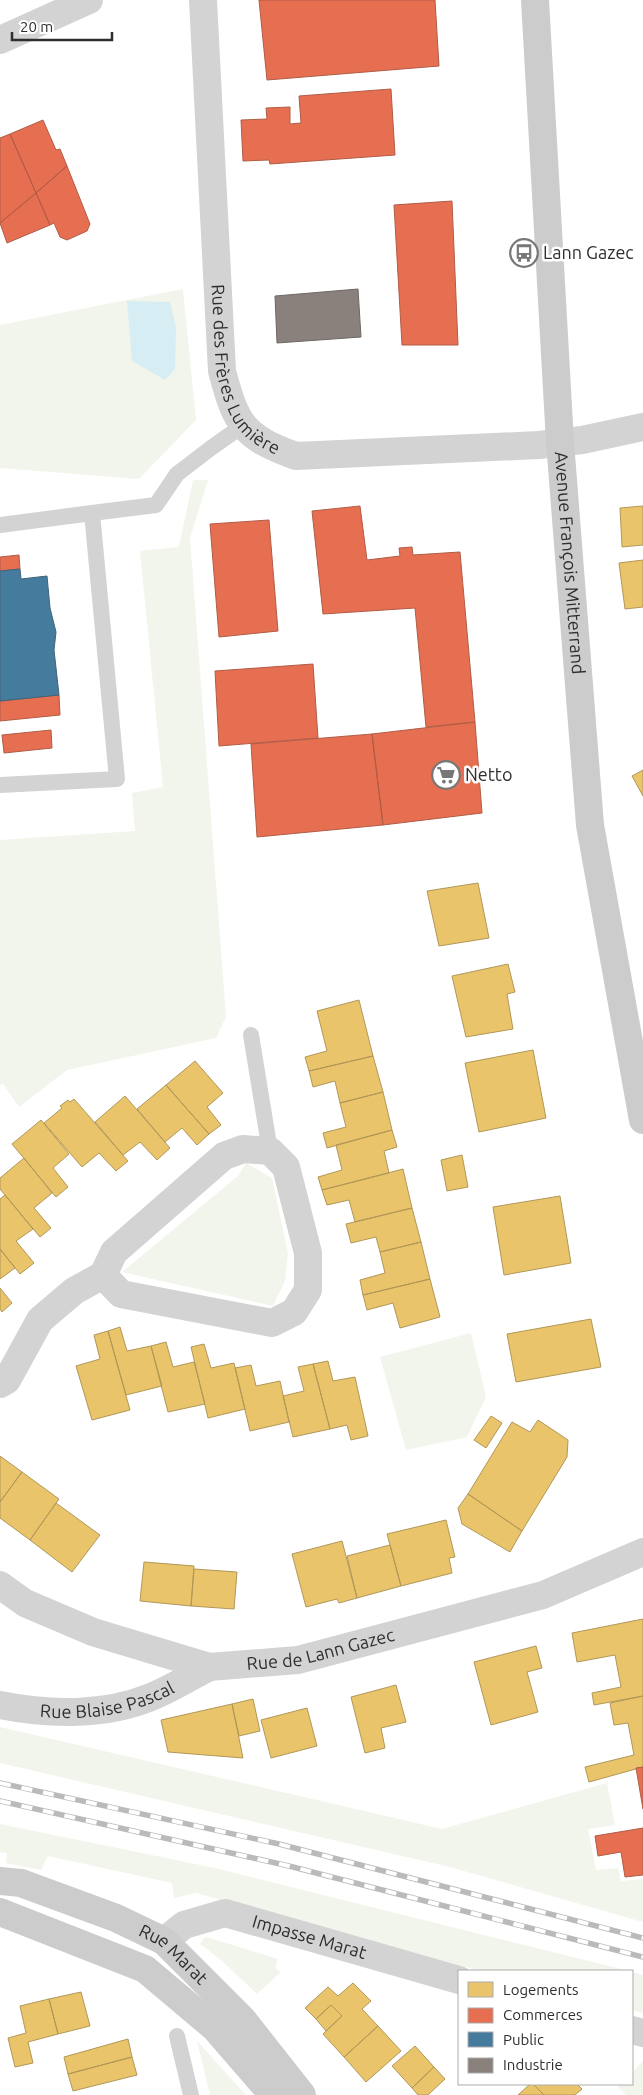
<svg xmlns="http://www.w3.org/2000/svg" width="643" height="2095" viewBox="0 0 643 2095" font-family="Ubuntu,sans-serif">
	<rect width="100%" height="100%" fill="#fff"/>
	<path fill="#f2f5eb" d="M 183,289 L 196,420 L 139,479 L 0,468 L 0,325 Z
		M 193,480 L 208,480 L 190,538 L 226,1017 L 216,1038 L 67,1070 L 19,1107 L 3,1084 L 0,1085 L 0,840 L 135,831 L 132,793 L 163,787 L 140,551 L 179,547 Z
		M 246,1163 L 272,1178 L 288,1253 L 285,1281 L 273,1306 L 122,1272 L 238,1176 Z
		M 471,1333 L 486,1397 L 467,1437 L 406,1450 L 380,1357 Z
		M 0,1727 L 442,1829 L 607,1783 L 615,1825 L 588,1829 L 596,1870 L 618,1868 L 621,1881 L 643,1879 L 643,1922 L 450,1867 L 0,1763 Z
		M 0,1824 L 215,1868 L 629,1971 L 480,1971 L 196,1893 L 174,1898 L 172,1883 L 48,1856 L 41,1870 L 6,1863 L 7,1853 L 0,1852 Z
		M 207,1937 L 278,1959 L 275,1968 L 281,1972 L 257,1994 L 221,1960 L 200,1944 L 204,1938 Z
		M 632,1972 L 643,1975 L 643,2013 L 632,2010 Z
		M 197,2041 L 246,2095 L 210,2095 Z
		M 643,2061 L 643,2095 L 626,2095 L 618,2087 L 621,2084 L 632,2084 L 632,2073 Z"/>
	<path fill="#d6edf3" d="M 127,301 L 170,302 L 176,328 L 175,369 L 165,380 L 132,361 Z"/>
	<path fill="#e9c46a" stroke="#b19758" d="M 643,506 L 643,545 L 622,547 L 620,508 Z
		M 643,560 L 643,607 L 625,609 L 619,563 Z
		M 643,770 L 643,796 L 632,776 Z
		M 478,883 L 489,938 L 439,946 L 427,891 Z
		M 508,964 L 515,992 L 507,994 L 513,1029 L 466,1037 L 452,976 Z
		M 359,1000 L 373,1056 L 309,1071 L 305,1057 L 327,1051 L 317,1011 Z
		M 533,1050 L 546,1118 L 479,1132 L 465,1063 Z
		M 373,1056 L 383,1092 L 340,1103 L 335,1081 L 313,1087 L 309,1071 Z
		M 195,1061 L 223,1093 L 207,1107 L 221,1125 L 209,1134 L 166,1085 Z
		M 166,1085 L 209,1134 L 197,1145 L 182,1128 L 165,1142 L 137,1109 Z
		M 383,1092 L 392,1130 L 327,1148 L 323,1133 L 346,1127 L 340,1103 Z
		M 125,1096 L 170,1148 L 157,1160 L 140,1142 L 123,1155 L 95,1122 Z
		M 74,1099 L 128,1161 L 116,1171 L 99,1153 L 82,1167 L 44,1123 L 62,1108 L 60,1106 L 68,1100 L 70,1102 Z
		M 41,1120 L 69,1154 L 53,1168 L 68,1187 L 56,1197 L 12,1144 Z
		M 392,1130 L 397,1147 L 384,1151 L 389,1173 L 322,1190 L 318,1177 L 342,1170 L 336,1145 Z
		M 462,1155 L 468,1187 L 447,1191 L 441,1160 Z
		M 24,1158 L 52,1193 L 34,1208 L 51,1228 L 40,1237 L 0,1189 L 0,1178 Z
		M 403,1169 L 412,1208 L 355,1222 L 349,1200 L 327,1205 L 322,1190 Z
		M 5,1195 L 33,1229 L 16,1241 L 34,1263 L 20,1274 L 0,1249 L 0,1199 Z
		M 560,1196 L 571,1263 L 504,1275 L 493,1207 Z
		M 412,1208 L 421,1242 L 380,1252 L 376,1237 L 351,1243 L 346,1224 Z
		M 421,1242 L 430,1279 L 363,1295 L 360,1280 L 385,1273 L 380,1252 Z
		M 0,1249 L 15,1268 L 0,1279 Z
		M 430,1279 L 440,1317 L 400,1328 L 393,1303 L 367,1310 L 363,1295 Z
		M 0,1288 L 12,1303 L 2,1312 L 0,1309 Z
		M 591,1319 L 601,1367 L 516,1382 L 507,1334 Z
		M 120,1327 L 127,1351 L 151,1346 L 162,1386 L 126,1395 L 108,1331 Z
		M 108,1331 L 130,1410 L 92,1420 L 76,1366 L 100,1359 L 94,1335 Z
		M 166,1342 L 173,1367 L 194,1362 L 205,1404 L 168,1412 L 151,1346 Z
		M 204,1344 L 211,1368 L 234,1363 L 245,1409 L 208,1418 L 191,1347 Z
		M 328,1361 L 333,1381 L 355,1377 L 368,1436 L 351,1440 L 347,1425 L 330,1429 L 313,1364 Z
		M 313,1364 L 330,1429 L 293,1437 L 283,1396 L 304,1391 L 298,1367 Z
		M 251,1365 L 256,1386 L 280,1381 L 289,1422 L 250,1431 L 235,1368 Z
		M 491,1416 L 502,1423 L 486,1448 L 474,1440 Z
		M 538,1420 L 568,1440 L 567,1457 L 522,1531 L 468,1494 L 512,1422 L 530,1432 Z
		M 0,1456 L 22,1472 L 0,1502 Z
		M 22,1472 L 59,1499 L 30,1540 L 0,1518 L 0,1502 Z
		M 468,1494 L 522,1531 L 510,1552 L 462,1524 L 458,1508 Z
		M 56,1503 L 100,1535 L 72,1572 L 30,1540 Z
		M 446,1520 L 455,1557 L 449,1558 L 452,1573 L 401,1586 L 387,1534 Z
		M 342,1541 L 357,1598 L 339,1603 L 337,1599 L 306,1607 L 292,1554 Z
		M 390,1545 L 401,1586 L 357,1598 L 347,1556 Z
		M 144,1562 L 194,1566 L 191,1606 L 140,1601 Z
		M 194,1569 L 237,1572 L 234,1609 L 191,1606 Z
		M 643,1619 L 643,1696 L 594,1705 L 592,1693 L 621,1687 L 615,1655 L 577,1662 L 572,1633 Z
		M 536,1646 L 542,1668 L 527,1672 L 538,1712 L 491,1725 L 474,1662 Z
		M 396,1685 L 406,1722 L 381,1728 L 385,1748 L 365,1753 L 351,1697 Z
		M 643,1696 L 643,1767 L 589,1782 L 585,1767 L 634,1755 L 628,1723 L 614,1725 L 610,1703 Z
		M 253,1699 L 260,1731 L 239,1736 L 232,1704 Z
		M 232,1704 L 243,1758 L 168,1752 L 161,1720 Z
		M 307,1708 L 317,1746 L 271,1758 L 261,1720 Z
		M 353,1983 L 371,2001 L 362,2009 L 378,2026 L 344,2057 L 323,2034 L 342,2016 L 331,2005 L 316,2019 L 305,2008 L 328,1987 L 338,1996 Z
		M 81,1992 L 90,2026 L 58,2034 L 49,1999 Z
		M 49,1999 L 58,2034 L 28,2042 L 33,2063 L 15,2067 L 8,2038 L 26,2033 L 20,2006 Z
		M 331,2005 L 342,2016 L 326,2031 L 316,2019 Z
		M 378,2026 L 401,2051 L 366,2082 L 344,2057 Z
		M 128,2039 L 132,2057 L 68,2074 L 64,2057 Z
		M 415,2046 L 434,2067 L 412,2088 L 392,2066 Z
		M 132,2057 L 137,2075 L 73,2091 L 68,2074 Z
		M 434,2067 L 445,2079 L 428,2095 L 418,2095 L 412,2088 Z
		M 530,2084 L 533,2084 L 544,2095 L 518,2095 Z
		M 533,2084 L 577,2084 L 582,2089 L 575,2095 L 544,2095 Z"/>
	<path fill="#e76f51" stroke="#b05c46" d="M 259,0 L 435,0 L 439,66 L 267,80 Z
		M 391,89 L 395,155 L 270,164 L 269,160 L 243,161 L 241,120 L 267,119 L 266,108 L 290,107 L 290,124 L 301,123 L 299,96 Z
		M 43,120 L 56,150 L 60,149 L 67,166 L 36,193 L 10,134 Z
		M 10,134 L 36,193 L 0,223 L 0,138 Z
		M 67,166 L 90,224 L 87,231 L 67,240 L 60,237 L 54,223 L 50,225 L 36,193 Z
		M 36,193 L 50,225 L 7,243 L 0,223 Z
		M 452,201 L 458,345 L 402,345 L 394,205 Z
		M 360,506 L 367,560 L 400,556 L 399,548 L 412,547 L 413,555 L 460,552 L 475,722 L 426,727 L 415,608 L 323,614 L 312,511 Z
		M 269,520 L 278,631 L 219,637 L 210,524 Z
		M 19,555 L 20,569 L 0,571 L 0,557 Z
		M 313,664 L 318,738 L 219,746 L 215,671 Z
		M 59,695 L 60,715 L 0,721 L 0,701 Z
		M 475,722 L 482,813 L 383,825 L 372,734 Z
		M 51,730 L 52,748 L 4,753 L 2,735 Z
		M 372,734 L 383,825 L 257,837 L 251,744 Z
		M 643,1767 L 643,1809 L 636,1768 Z
		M 643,1828 L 643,1875 L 625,1877 L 621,1852 L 598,1856 L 595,1836 Z"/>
	<path fill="#457b9d" stroke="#3e647c" d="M 20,569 L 21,579 L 47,576 L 50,608 L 56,632 L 54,650 L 59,695 L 0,701 L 0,571 Z"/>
	<path fill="#8a817c" stroke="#6e6865" d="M 358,289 L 361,337 L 277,343 L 275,296 Z"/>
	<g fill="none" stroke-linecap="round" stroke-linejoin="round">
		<path stroke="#d3d3d3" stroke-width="16" d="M 0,525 L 92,513
			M 0,785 L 117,779 L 92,513 L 156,505 L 177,474 L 211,448 L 242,426
			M 251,1035 L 270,1151
			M 177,2036 L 191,2095"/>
		<g stroke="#d3d3d3" stroke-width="28">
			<path id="s1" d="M 203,0 L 222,371 C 236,424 243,437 296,456 L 539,445 L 582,440 L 643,427"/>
			<path d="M 0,40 L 89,0"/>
			<path d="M 0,1384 L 7,1380 L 40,1320 L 74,1291 L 103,1275 L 114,1252 L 224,1156 L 243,1149 L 270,1151 L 286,1167 L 308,1253 L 308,1290 L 294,1312 L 272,1323 L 121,1294 L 103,1275"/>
			<path id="s2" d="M 0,1585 L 25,1603 L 93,1632 L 209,1667 L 298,1660 L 543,1595 L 643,1552"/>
			<path id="s3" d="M 0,1705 C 49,1715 105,1716 151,1697 C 171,1689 190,1677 209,1667"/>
			<path id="s4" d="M 164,1941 L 184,1925 L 225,1913 L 459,1980"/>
			<path d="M 632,2030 L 643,2033"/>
		</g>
		<g stroke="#ccc" stroke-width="28">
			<path id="s5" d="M 535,0 L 560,442 L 590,825 L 643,1120"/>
			<path id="s6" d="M 0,1881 L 21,1883 L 116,1918 L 164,1941 L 243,2020 L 302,2095"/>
			<path d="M 0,1912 L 145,1969 L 215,2028 L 273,2095"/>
		</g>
		<defs>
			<path id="rail" d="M 0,1783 L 279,1844 L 643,1938
				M 0,1801 L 289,1866 L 643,1957"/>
		</defs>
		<use href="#rail" stroke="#bababa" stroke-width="5.5"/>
		<use href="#rail" stroke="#fff" stroke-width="4" stroke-dasharray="11" stroke-linecap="butt"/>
	</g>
	<defs>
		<symbol id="bus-ring" viewBox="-11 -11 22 22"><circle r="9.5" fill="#fff" stroke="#777" stroke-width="1.5"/><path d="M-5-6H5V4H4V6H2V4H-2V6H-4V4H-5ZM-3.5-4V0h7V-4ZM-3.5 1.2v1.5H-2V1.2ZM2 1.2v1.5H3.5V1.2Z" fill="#777"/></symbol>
		<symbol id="supermarket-ring" viewBox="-11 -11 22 22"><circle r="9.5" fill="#fff" stroke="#777" stroke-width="1.5"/><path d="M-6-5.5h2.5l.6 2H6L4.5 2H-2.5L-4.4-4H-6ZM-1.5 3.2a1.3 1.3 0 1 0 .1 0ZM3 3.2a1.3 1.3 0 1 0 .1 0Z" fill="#777"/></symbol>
	</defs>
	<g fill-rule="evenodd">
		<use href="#bus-ring" x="508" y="237" width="32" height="32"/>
		<use href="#supermarket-ring" x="430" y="759" width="32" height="32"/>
	</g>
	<g text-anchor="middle" stroke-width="5" stroke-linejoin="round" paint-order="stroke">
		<g font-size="18" fill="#2e2e2e" stroke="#fff" text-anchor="start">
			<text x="543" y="259">Lann Gazec</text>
			<text x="465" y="781">Netto</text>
		</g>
		<g font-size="18" fill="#2e2e2e" stroke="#fff">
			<text dy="6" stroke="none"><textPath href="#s1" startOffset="379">Rue des Frères Lumière</textPath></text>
			<text dy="6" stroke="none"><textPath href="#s5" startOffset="564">Avenue François Mitterrand</textPath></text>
			<text dy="6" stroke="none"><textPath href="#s2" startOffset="339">Rue de Lann Gazec</textPath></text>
			<text dy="6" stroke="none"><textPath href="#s3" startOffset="109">Rue Blaise Pascal</textPath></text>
			<text dy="6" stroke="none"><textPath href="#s4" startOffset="156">Impasse Marat</textPath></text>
			<text dy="6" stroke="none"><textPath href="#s6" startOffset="191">Rue Marat</textPath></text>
		</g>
	</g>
	<rect x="458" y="1970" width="175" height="115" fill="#ffffff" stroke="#ababab"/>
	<rect x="468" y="1982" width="25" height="15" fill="#e9c46a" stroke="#ababab"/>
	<text x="503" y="1995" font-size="15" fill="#2e2e2e">Logements</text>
	<rect x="468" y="2008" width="25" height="15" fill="#e76f51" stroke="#ababab"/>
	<text x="503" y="2020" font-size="15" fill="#2e2e2e">Commerces</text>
	<rect x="468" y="2032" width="25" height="15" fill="#457b9d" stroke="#ababab"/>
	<text x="503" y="2045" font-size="15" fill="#2e2e2e">Public</text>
	<rect x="468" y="2058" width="25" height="15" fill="#8a817c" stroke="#ababab"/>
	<text x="503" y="2070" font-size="15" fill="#2e2e2e">Industrie</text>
	<path d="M12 32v8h100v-8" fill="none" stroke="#2e2e2e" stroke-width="2.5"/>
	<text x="20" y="32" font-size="15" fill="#2e2e2e" stroke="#ffffff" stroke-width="4" paint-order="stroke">20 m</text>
</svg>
